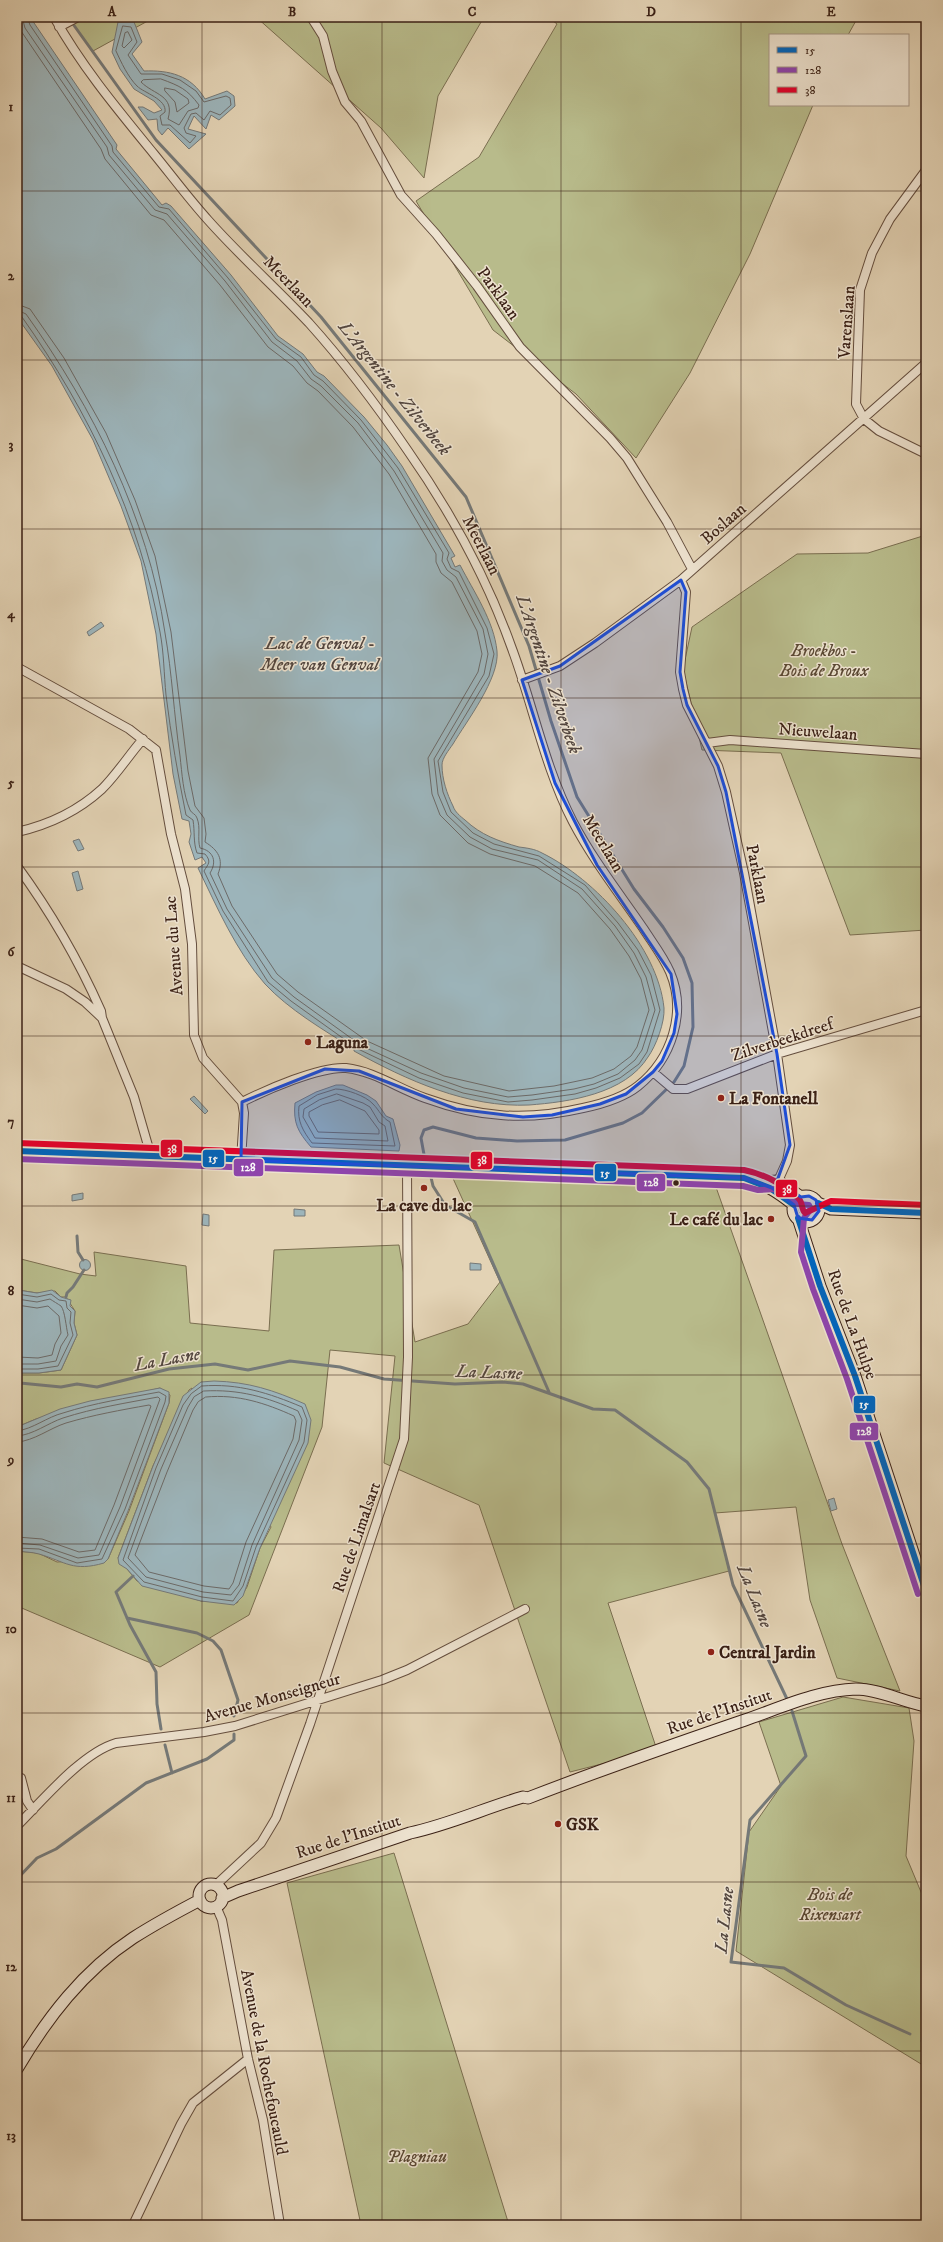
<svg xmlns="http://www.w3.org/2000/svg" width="943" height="2242" viewBox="0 0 943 2242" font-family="'IM FELL DW Pica',serif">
	<rect width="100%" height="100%" fill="#e3d3b5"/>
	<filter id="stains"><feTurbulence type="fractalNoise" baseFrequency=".005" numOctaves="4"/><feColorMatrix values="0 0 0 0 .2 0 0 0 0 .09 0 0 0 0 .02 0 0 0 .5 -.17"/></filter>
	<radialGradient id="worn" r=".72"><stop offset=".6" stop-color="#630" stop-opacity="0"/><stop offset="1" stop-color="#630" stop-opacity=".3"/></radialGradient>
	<path fill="#b8bb8b" stroke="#7a6e50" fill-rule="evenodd" d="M 68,17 L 155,17 L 93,51 Z
		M 256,17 L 484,17 L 438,96 L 424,178 L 381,128 Z
		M 548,17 L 858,17 L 848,35 L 770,35 L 770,105 L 813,105 L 750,254 L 690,373 L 636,458 L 576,394 L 493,330 L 416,201 L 479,157 L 557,24 Z
		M 926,535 L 926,930 L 850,935 L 781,753 L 702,750 L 683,669 L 692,627 L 797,554 L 868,553 Z
		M 711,1173 L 842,1544 L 900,1691 L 837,1678 L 810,1600 L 796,1507 L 715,1513 L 729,1571 L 608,1603 L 657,1750 L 570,1772 L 479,1505 L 384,1463 L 395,1356 L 330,1350 L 322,1427 L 249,1615 L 160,1667 L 17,1606 L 17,1551 L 38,1553 L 57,1562 L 108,1559 L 129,1511 L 169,1403 L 170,1395 L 160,1388 L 36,1419 L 17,1427 L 17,1373 L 39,1373 L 61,1370 L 77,1335 L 74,1323 L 75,1311 L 66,1297 L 61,1297 L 55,1291 L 37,1293 L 18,1290 L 17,1292 L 17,1258 L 80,1274 L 96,1276 L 94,1252 L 186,1266 L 190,1323 L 269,1331 L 274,1250 L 399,1245 L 415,1342 L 468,1324 L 500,1282 L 451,1174 ZM 192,1388 L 271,1527 L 260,1548 L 247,1587 L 237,1603 L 201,1601 L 137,1581 L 118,1558 L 153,1466 L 189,1390 Z
		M 843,1697 L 909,1708 L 914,1741 L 906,1856 L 926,1904 L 926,2067 L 736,1951 L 749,1832 L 781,1786 L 759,1722 Z
		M 394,1853 L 509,2225 L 361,2225 L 287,1883 Z"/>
	<path fill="#9cb4ba" stroke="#757978" d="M 17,17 L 30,17 L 117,145 L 116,149 L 162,205 L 166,203 L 171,206 L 231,275 L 278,336 L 303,354 L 317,372 L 324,376 L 364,417 L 387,445 L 402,466 L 455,556 L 451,558 L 455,567 L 460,565 C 474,592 494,621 497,651 C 500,678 466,722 453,744 C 449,750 442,758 442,765 C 442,779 447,794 453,806 C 455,812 460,816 465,820 C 481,835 498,841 519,847 C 527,848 535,849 542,853 C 595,879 658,947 664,1008 C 665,1022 656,1046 648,1057 C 625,1094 569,1102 529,1105 C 468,1108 406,1080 354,1051 L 354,1049 C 325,1031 288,1009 265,984 C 236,951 217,907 198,868 L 206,863 L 202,857 L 195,860 L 189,842 L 191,834 L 189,821 L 182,819 L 173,774 L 156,634 L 141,561 L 121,506 L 93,440 L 52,366 L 17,317 Z
		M 118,22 L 134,22 L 142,42 L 132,54 L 144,71 C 169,70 191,75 205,99 L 227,91 L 234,96 L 235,106 L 219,120 L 211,115 L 206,129 L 194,116 L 188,129 L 206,134 L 189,149 L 168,128 L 162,135 L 158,130 L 157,119 L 148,120 L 138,107 L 143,107 L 154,113 L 162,110 L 154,101 L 134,89 L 120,69 L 112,52 Z
		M 101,622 L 104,626 L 89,636 L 87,632 Z
		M 79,839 L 84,849 L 78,851 L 73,841 Z
		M 78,871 L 83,889 L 77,891 L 72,873 Z
		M 336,1085 L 343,1085 L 367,1095 L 376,1101 L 386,1116 L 393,1119 L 400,1145 L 399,1151 L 311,1147 C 298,1132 293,1123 295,1103 L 316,1092 Z
		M 194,1096 L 208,1111 L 205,1114 L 190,1099 Z
		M 83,1193 L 83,1199 L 72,1201 L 72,1195 Z
		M 294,1209 L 305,1210 L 305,1216 L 294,1216 Z
		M 203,1214 L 209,1215 L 209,1226 L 202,1225 Z
		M79.5 1265a5.5 5.5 0 1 1 11 0a5.5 5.5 0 1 1-11 0Z
		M 470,1263 L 481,1264 L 481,1270 L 470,1270 Z
		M 18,1290 L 37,1293 L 52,1290 L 61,1297 L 71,1300 L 70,1306 L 75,1311 L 74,1323 L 77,1335 L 61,1370 L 39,1373 L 17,1373 Z
		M 214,1381 C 249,1382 273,1390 305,1404 L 311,1420 L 308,1443 L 260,1548 L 243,1596 L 234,1605 L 201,1601 L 142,1586 L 127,1569 L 119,1564 L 118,1558 L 153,1466 L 183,1396 L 201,1382 Z
		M 160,1388 L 169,1392 L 169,1403 L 128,1511 L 108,1559 L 104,1563 C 73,1572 66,1562 39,1554 C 32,1552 24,1552 17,1551 L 17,1427 L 60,1409 L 90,1401 Z
		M 834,1498 L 837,1509 L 831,1511 L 828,1500 Z"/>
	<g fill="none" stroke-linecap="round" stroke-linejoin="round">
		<path stroke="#6c6a68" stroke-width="1" d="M 17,25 L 101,149 L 105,159 L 151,215 L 164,220 L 220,285 L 268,347 L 293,366 L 307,383 L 318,391 L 353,427 L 389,474 L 436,554 L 436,562 L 441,573 L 452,582 L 477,631 L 482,654 L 478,672 L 428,758 L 432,794 L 440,815 L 468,843 L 490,854 L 535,866 L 578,893 L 610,929 L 629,956 L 641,979 L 649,1010 L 637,1047 L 631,1056 L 614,1069 L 592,1078 L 554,1086 L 509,1091 L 444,1076 L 367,1041 L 298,992 L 277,974 L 232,906 L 218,874 C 224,859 218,850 205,842 L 206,834 L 204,818 L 195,806 L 188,771 L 171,632 L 155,556 L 135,500 L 106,433 L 64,358 L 30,309 L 17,304
			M 123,26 L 131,27 L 137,42 L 128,55 L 141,74 L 162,74 L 180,80 L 196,91 L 204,102 L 226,96 L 230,98 L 231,105 L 220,115 L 210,111 L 204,120 L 196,113 L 191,114 L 184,128 L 186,133 L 196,136 L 190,143 L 170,125 L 162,125 L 160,116 L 165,112 C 167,99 144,93 137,86 C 128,77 121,62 116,51 Z
			M 128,32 L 132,40 L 124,48 L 122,46 L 125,33 Z
			M 161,79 C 180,86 187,89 199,105 L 198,108 L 188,111 L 179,125 L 168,119 C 175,95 154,95 141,82 L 143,80 Z
			M 165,88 L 175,90 L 188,99 L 189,103 L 177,112 L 175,102 L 165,91 Z
			M 17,310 L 26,314 C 93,408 148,517 165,633 C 172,673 174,715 180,756 C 182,773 183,794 190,810 C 191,813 196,814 197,818 C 201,828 197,838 200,848 C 214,851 217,862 210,873 L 227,909 L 272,978 L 294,997 L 362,1046 L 421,1073 L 464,1088 L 508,1097 L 532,1095 L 574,1089 L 594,1084 L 618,1074 L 635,1060 L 642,1050 L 655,1010 L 646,977 L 634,953 L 615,926 L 582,889 L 538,860 L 492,849 L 470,837 L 447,815 L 438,794 L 434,759 L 484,674 L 488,654 L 483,629 L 456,577 L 447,570 L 442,561 L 443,553 L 394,471 L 358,423 L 321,386 L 311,379 L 297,361 L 272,342 L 225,281 L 167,214 L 155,210 L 109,155 L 107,147 L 25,28 L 22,17
			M 17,315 L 22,317 C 89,412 140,517 160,632 C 164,653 164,675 166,695 C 171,736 178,775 186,815 L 193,820 C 195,832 193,842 197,853 L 205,854 C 212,862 208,864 204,871 L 223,911 L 268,982 L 291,1001 L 358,1049 L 419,1078 L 463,1093 L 508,1102 L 532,1100 L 575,1094 L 596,1088 L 620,1078 L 639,1064 L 647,1052 L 660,1010 L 651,975 L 638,950 L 618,923 L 585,885 L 539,856 L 494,844 L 473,833 L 451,812 L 443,792 L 438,761 L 489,676 L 494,654 L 487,628 L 459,572 L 451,568 L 447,559 L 449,553 L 398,468 L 361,420 L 323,381 L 314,375 L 301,357 L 276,339 L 228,278 L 169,209 L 159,207 L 113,152 L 112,146 L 30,25 L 27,17
			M 336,1089 C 346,1089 366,1096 373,1104 C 380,1111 381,1117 390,1122 L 395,1146 L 312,1143 C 303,1131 297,1121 299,1106 L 317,1095 Z
			M 337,1094 L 363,1103 L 370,1107 L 379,1122 L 385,1126 L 388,1141 L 315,1138 L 303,1117 L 304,1109 L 319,1100 Z
			M 340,1100 L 365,1111 L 379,1130 L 379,1134 L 318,1132 L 309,1116 L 309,1112 L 322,1105 Z
			M 17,1294 L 37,1297 L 51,1294 L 59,1300 L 66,1301 L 67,1308 L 71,1312 L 70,1323 L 73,1335 L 58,1366 L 38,1369 L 17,1369
			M 17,1299 L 37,1302 L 50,1299 C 53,1301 58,1304 61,1306 C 65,1311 66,1327 68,1335 L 61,1346 L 56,1361 L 38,1364 L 17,1364
			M 17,1305 L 37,1308 L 48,1306 L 59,1316 L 61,1333 L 55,1344 L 52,1355 L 38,1358 L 17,1357
			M 202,1386 C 238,1383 269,1393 302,1407 L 307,1420 L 304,1442 L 256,1547 L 243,1586 L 233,1601 L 202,1597 L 144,1582 L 123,1560 L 156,1468 L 183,1405 L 191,1394 Z
			M 204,1391 C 239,1389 267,1397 298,1411 L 302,1420 L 299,1440 L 252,1545 L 239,1585 L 231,1595 L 203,1592 L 146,1577 L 128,1558 L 161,1469 L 188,1407 L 194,1397 Z
			M 206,1397 C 238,1394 265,1403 294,1416 L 296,1421 L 293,1439 L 246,1542 L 233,1583 L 229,1589 L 204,1586 L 149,1572 L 135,1555 L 167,1472 L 193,1410 L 198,1402 Z
			M 17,1431 C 33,1429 47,1417 63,1413 C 94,1403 127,1398 159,1392 L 166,1396 L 165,1402 L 125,1509 L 102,1559 L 77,1563 L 39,1549 L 17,1548
			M 17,1436 C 33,1435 48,1423 63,1418 C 94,1408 126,1403 158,1397 L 160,1399 L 120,1507 L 99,1555 L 78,1558 L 40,1545 L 17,1543
			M 17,1442 C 34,1441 50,1428 66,1423 C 93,1415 121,1410 149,1405 L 151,1406 L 114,1505 L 95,1550 L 79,1552 L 42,1539 L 17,1537"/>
		<path stroke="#757978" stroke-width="3" d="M 68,17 L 156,140 L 321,317 L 466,497 L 529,646 L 551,721 L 577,797 L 634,889 L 663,927 L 683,958 L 692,983 L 693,1027 L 684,1066 L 674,1082 L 642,1113 L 623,1123 L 565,1140 L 517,1141 L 476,1138 L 433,1127 L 424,1130 L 421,1138 L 425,1160
			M 430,1173 L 433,1186 L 445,1205 L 475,1222 L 549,1392
			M 77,1236 L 78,1252 L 83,1260
			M 66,1297 L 67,1293 L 73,1287 L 84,1270
			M 17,1385 L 20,1383 L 61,1387 L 77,1384 L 97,1387 L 169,1369 L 215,1364 L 248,1370 L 290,1361 L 340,1367 L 384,1379 L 455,1384 L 503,1382 L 523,1384 L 593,1409 L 615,1410 L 687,1462 L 709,1489 L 733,1585 L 787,1699
			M 133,1576 L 116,1592 L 130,1625 L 156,1672 L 157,1704 L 161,1729
			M 127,1618 L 197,1633 L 213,1641 L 221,1650 L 238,1700 L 234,1716
			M 792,1711 L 806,1756 L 750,1820 L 731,1962 L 784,1968 L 846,2005 L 910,2034
			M 165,1745 L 172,1773
			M 17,1879 L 37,1858 L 56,1849 L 146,1783 L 207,1759 L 234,1740 L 234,1734
			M 922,2041 L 926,2044"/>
		<defs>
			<path id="street" d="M 54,17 C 82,67 118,110 154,154 C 172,176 189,199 208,220 C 240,256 276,288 309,323 C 345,363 378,407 408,451 C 450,511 486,576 511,646 C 533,704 544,766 573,822 C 593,860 619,893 643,928 C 652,942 663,956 670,972 C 687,1012 672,1059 638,1086 C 623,1098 602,1104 583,1108 C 527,1121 480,1118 425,1098 C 399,1089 374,1071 346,1068 C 320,1066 266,1090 242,1102
				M 311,17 L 323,36 L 332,71 L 345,102 L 361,121 L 401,195 L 436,234 L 477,286 L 520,347 L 610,438 L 627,458 L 667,522 L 692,569
				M 59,27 L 78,17
				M 926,170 L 890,219 L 872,253 L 860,290 L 856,404 L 864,419 L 879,431 L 926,454
				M 681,580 L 686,592 L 680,672 L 683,689 L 687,705 L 718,766 L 726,792 L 744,873 L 777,1054 L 790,1145 L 787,1161 L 778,1181
				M 17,667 L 129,729 L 156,750 L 171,834 L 185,889 L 192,944 L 194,1035 L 203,1058 L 242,1102 L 244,1113 L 241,1160
				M 522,680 L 560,666 L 595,643 L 681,580 L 926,363
				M 707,743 L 730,740 L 926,754
				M 17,832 C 48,825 78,811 102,789 C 117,774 129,755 143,739
				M 17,866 C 50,911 78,959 101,1011 L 102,1018
				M 17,966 L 66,989 L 85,1002 L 102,1018 L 134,1097 L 151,1156
				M 653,1072 L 673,1089 L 687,1089 L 777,1054 L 926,1010
				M 17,1778 L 21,1778 L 27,1801 L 33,1810
				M 17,1826 C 43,1800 82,1753 116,1743 L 204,1732 L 235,1726 L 382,1680 L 407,1670 L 525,1609
				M 217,1884 L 261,1843 L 276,1818 L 310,1724 L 404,1439 L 408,1357 L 407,1166
				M 216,1906 L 222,1920 L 248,2059 L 263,2120 L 280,2225
				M 133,2225 L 181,2124 L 193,2103 L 248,2059"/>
			<path id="secondary" d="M 17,1151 L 744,1178 C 764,1183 778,1192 794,1205
				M 761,1182 L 778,1181 L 801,1197
				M793 1209a13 13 0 1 1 26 0a13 13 0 1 1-26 0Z
				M 818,1203 L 831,1209 L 926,1213
				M 798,1218 L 820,1286 L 855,1376 L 926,1592
				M199 1896a12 12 0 1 1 24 0a12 12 0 1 1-24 0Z
				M 222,1898 L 238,1891 L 410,1833 C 448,1825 485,1808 523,1797 L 528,1798 C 600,1770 672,1745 745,1720 C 780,1708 818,1690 856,1689 C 879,1689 903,1702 926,1706
				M 17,2069 C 47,2018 83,1971 133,1938 C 155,1924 177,1912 200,1900"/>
		</defs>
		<use href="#street" stroke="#654e3e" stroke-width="10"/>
		<use href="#secondary" stroke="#3b2116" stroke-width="13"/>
		<use href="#street" stroke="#ede2cf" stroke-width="8"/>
		<use href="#secondary" stroke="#ede2cf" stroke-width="11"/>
		<defs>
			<path id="bus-1" d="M 17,1151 L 744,1178 L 770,1188 L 794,1205
				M 818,1203 L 831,1209 L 926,1213
				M 798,1218 L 820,1286 L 855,1376 L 926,1592"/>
			<path id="bus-2" d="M 17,1159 L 743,1186 L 758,1190 L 776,1189 L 798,1204 L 809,1205 L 811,1209 L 804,1218 L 801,1252 L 813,1289 L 847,1379 L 918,1594"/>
			<path id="bus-3" d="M 17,1143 L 744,1170 C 764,1174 785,1185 799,1199 C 803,1203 801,1209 805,1213 L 831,1201 L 926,1205"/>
		</defs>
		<use href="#bus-1" stroke="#ede2cf" stroke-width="9"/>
		<use href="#bus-2" stroke="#ede2cf" stroke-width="9"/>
		<use href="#bus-3" stroke="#ede2cf" stroke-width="9"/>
		<use href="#bus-1" stroke="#0065bd" stroke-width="6"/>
		<use href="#bus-2" stroke="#8e44ad" stroke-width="6"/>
		<use href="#bus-3" stroke="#e4002b" stroke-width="6"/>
	</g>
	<path fill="#1d4ed8" fill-opacity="0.2" stroke="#1d4ed8" stroke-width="3" stroke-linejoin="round" d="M 681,580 L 686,592 L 680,672 L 683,689 L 687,705 L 718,766 L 726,792 L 777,1054 L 790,1145 L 777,1181 L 801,1197 L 809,1196 L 816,1200 L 819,1211 L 812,1220 L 798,1218 L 794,1205 L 772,1188 L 744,1178 L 241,1160 L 242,1102 L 325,1069 L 359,1071 L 456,1109 L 523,1117 L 552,1115 L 600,1104 L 626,1094 L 653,1072 L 662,1061 L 674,1033 L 677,1014 L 671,974 L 597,865 L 555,783 L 522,680 L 560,666 Z"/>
	<path fill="none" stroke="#3b2116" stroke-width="1" stroke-opacity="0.55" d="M 202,17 L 202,2225M 382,17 L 382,2225M 561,17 L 561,2225M 741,17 L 741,2225M 17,191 L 926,191M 17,360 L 926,360M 17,529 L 926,529M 17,698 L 926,698M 17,867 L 926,867M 17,1036 L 926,1036M 17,1206 L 926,1206M 17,1375 L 926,1375M 17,1544 L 926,1544M 17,1713 L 926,1713M 17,1882 L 926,1882M 17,2051 L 926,2051"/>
	<g fill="#8f2418" stroke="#ede2cf" stroke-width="1.5">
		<circle cx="308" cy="1042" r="4"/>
		<circle cx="721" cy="1098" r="4"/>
		<circle cx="424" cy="1188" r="4"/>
		<circle cx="771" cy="1219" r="4"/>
		<circle cx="711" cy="1652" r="4"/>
		<circle cx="558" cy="1824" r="4"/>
	</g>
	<circle fill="#3b2116" stroke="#ede2cf" stroke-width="1.5" cx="676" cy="1183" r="3.5"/>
	<g text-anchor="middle" stroke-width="3" stroke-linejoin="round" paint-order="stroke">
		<g font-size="17" fill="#3b2116" stroke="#ede2cf">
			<text transform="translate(289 281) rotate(46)" y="6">Meerlaan</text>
			<text transform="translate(499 293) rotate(54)" y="6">Parklaan</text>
			<text transform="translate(846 322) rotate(-86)" y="6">Varenslaan</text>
			<text transform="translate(723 523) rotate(-41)" y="6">Boslaan</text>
			<text transform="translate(482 545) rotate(63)" y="6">Meerlaan</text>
			<text transform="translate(818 731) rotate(4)" y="6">Nieuwelaan</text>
			<text transform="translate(604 843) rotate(59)" y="6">Meerlaan</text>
			<text transform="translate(758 874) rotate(79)" y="6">Parklaan</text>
			<text transform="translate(173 946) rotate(-94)" y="6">Avenue du Lac</text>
			<text transform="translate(782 1039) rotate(-18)" y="6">Zilverbeekdreef</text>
			<text transform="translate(853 1324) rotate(70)" y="6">Rue de La Hulpe</text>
			<text transform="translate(356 1537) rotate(-71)" y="6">Rue de Limalsart</text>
			<text transform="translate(272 1697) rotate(-16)" y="6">Avenue Monseigneur</text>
			<text transform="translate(719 1711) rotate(-19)" y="6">Rue de l'Institut</text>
			<text transform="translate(348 1836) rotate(-18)" y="6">Rue de l'Institut</text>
			<text transform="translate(265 2062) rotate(79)" y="6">Avenue de la Rochefoucauld</text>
		</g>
		<g font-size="17" font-style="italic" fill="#5a4833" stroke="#ede2cf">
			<text x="824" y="656">Broekbos -<tspan x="824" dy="20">Bois de Broux</tspan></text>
			<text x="830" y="1900">Bois de<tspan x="830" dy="20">Rixensart</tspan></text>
			<text x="417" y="2162">Plagniau</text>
		</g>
		<g font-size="17" font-weight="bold" fill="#3b2116" stroke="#ede2cf" text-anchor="start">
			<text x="316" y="1048">Laguna</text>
			<text x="729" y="1104">La Fontanell</text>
			<text x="424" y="1211" text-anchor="middle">La cave du lac</text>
			<text x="763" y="1225" text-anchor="end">Le café du lac</text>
			<text x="719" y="1658">Central Jardin</text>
			<text x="566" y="1830">GSK</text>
		</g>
		<g font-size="18" font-style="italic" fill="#53463f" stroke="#ede2cf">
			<text transform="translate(395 388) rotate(51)" y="6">L'Argentine - Zilverbeek</text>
			<text x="320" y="649">Lac de Genval -<tspan x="320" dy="21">Meer van Genval</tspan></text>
			<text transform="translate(549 674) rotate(71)" y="6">L'Argentine - Zilverbeek</text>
			<text transform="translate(167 1359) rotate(-10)" y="6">La Lasne</text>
			<text transform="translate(489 1372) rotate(2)" y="6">La Lasne</text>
			<text transform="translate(755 1596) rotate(68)" y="6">La Lasne</text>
			<text transform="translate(724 1920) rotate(-84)" y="6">La Lasne</text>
		</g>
	</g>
	<g stroke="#ede2cf" stroke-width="1.5">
		<rect x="160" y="1139" width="23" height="19" rx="4" fill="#e4002b"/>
		<rect x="202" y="1149" width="23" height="19" rx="4" fill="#0065bd"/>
		<rect x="470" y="1151" width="23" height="19" rx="4" fill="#e4002b"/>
		<rect x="233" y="1158" width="31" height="19" rx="4" fill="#8e44ad"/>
		<rect x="594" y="1163" width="23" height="19" rx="4" fill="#0065bd"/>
		<rect x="636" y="1173" width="30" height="19" rx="4" fill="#8e44ad"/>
		<rect x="775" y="1179" width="23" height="19" rx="4" fill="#e4002b"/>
		<rect x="853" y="1395" width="23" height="19" rx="4" fill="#0065bd"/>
		<rect x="849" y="1422" width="30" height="19" rx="4" fill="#8e44ad"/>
	</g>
	<g font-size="11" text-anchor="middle" font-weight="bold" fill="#fff">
		<text x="172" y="1153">38</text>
		<text x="213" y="1162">15</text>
		<text x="482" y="1164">38</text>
		<text x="248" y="1171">128</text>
		<text x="605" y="1177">15</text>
		<text x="651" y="1186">128</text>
		<text x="787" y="1193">38</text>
		<text x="864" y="1408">15</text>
		<text x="864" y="1435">128</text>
	</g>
	<rect width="943" height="2242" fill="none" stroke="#e3d3b5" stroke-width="44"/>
	<rect x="769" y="34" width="140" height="72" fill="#ede2cf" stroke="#a69585"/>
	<rect x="777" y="47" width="20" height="6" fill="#0065bd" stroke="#a69585"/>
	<text x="805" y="54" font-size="12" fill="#3b2116">15</text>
	<rect x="777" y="67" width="20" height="6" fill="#8e44ad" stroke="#a69585"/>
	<text x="805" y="74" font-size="12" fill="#3b2116">128</text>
	<rect x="777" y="87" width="20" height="6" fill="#e4002b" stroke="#a69585"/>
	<text x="805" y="94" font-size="12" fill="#3b2116">38</text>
	<rect x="22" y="22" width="899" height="2198" fill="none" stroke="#3b2116" stroke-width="1.5"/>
	<g font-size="13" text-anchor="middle" font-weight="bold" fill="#3b2116">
		<text x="112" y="16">A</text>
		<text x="292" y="16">B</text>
		<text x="472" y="16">C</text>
		<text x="651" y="16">D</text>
		<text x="831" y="16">E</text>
		<text x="11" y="111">1</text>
		<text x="11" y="280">2</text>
		<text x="11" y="449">3</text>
		<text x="11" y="618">4</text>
		<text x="11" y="787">5</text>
		<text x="11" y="956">6</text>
		<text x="11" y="1126">7</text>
		<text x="11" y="1295">8</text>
		<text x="11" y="1464">9</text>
		<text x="11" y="1633">10</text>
		<text x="11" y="1802">11</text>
		<text x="11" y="1971">12</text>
		<text x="11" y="2140">13</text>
	</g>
	<rect width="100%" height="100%" filter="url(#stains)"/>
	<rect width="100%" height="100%" fill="url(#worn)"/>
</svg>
